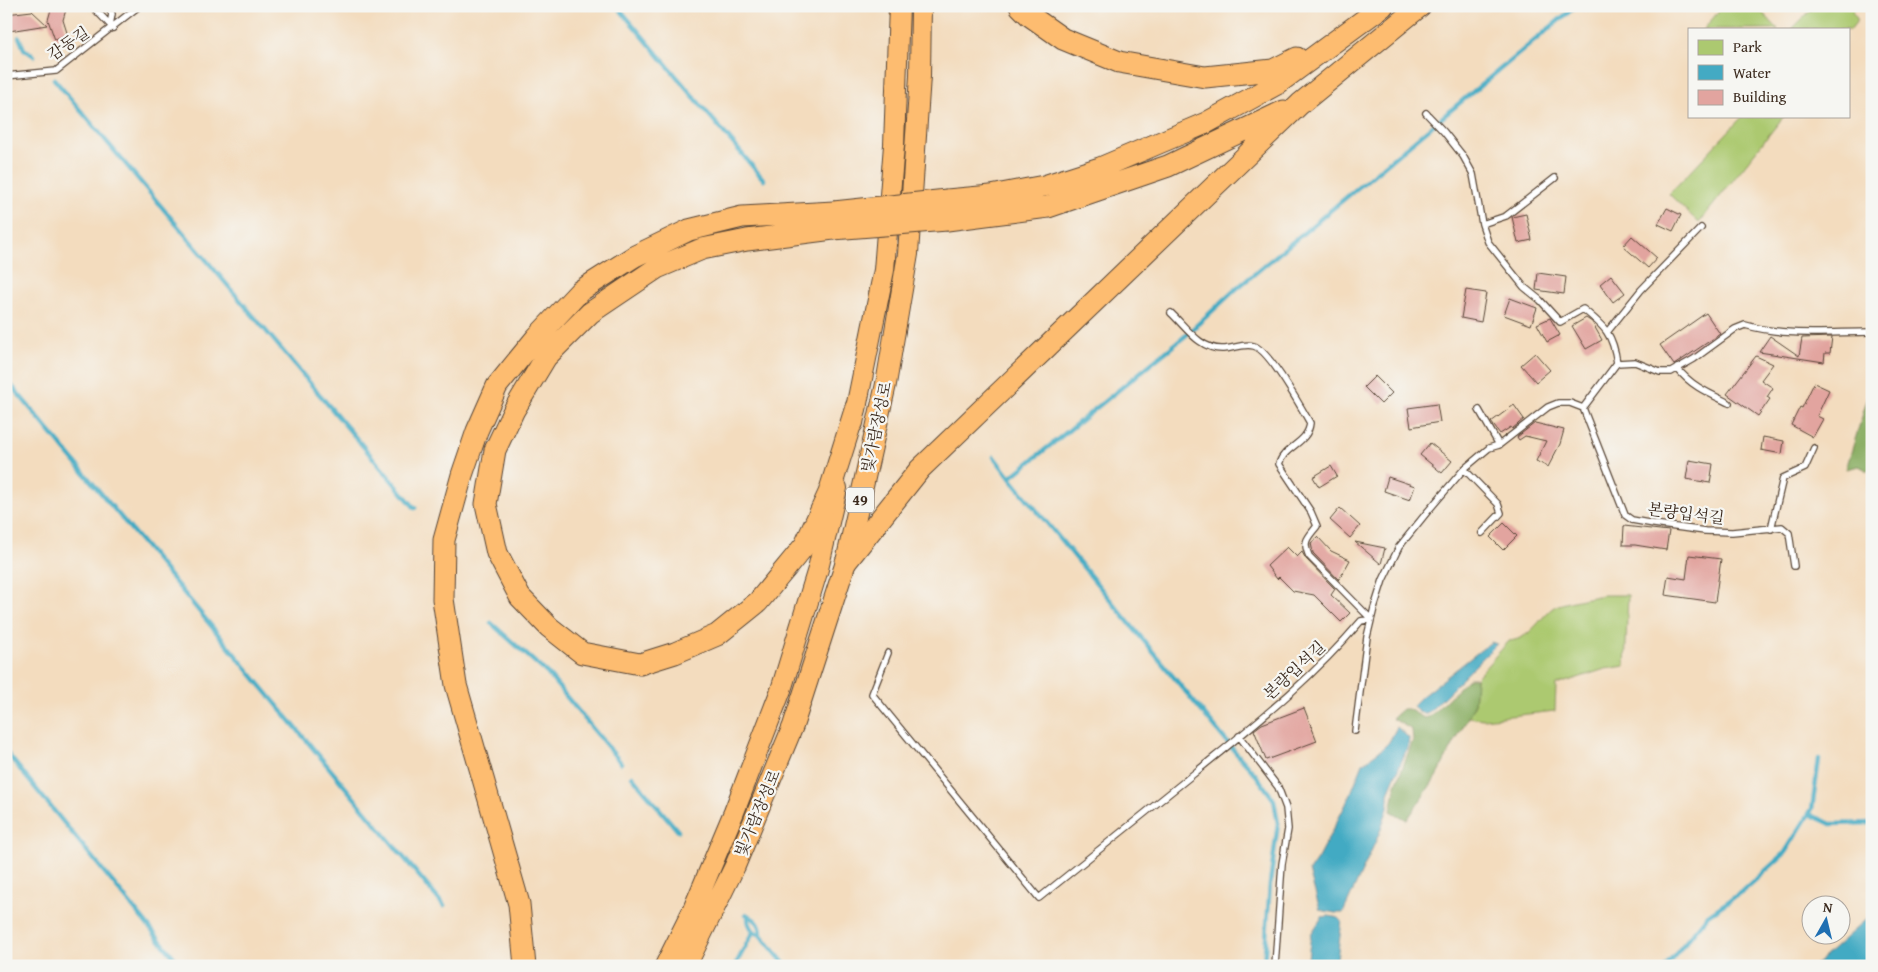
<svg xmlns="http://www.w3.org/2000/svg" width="1878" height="972" viewBox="0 0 1878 972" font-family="'Gentium Book Plus','Noto Serif KR',serif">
	<rect width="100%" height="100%" fill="#f6f6f2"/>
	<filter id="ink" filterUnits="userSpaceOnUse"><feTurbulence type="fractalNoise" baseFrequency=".02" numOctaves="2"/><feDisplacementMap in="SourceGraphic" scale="10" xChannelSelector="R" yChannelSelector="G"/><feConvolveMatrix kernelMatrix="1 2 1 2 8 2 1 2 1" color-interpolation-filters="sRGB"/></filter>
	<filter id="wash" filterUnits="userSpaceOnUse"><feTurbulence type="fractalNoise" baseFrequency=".0096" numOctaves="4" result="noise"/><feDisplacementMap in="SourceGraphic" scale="20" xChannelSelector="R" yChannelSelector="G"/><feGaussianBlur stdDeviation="1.12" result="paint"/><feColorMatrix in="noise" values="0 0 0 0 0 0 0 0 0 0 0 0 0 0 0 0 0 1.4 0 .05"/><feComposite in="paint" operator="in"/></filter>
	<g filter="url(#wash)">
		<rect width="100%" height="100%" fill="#f3dcbe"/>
		<path fill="#acc970" stroke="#747a47" d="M 1723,6 L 1756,6 L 1778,29 L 1704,29 Z
			M 1815,6 L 1858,6 L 1852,12 L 1858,20 L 1849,31 L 1849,29 L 1792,29 Z
			M 1743,116 L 1784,116 L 1699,223 L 1669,194 Z
			M 1603,595 L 1628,595 L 1625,666 L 1605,669 L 1556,685 L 1555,711 L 1483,719 L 1468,717 L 1474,705 L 1476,678 L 1509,641 C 1531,639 1538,619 1554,607 C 1560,603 1593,597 1603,595 Z"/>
		<path fill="#89ad62" stroke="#626c40" d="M 1872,384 L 1872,473 L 1859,466 L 1846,469 Z
			M 1469,678 L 1476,678 L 1474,706 L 1436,777 L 1407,820 L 1391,811 L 1396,785 L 1413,740 L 1412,730 L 1392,718 L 1402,709 L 1408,709 L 1424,718 L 1429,717 Z"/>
		<path fill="#43aac3" stroke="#3f6a70" d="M 1491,642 L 1497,644 L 1430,711 C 1423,716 1416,712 1413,705 L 1421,697 Z
			M 1397,727 L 1409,738 L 1408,746 L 1388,793 L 1388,808 L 1379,834 L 1343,913 L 1335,913 L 1320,910 L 1309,871 L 1318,858 L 1349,798 L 1363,763 L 1382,749 L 1389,742 Z
			M 1872,914 L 1871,966 L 1814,966 Z
			M 1329,916 L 1339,918 L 1342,921 L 1336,966 L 1307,966 L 1311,934 L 1322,917 Z"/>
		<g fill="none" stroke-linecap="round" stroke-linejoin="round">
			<path stroke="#43aac3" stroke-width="4.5" d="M 617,6 L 764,180
				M 19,37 L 24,49 L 34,56
				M 54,79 L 415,508
				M 6,379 L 444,906
				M 994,457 L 1010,478
				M 491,623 L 547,673 L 621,763
				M 6,752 L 181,966
				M 632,776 L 678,831
				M 1809,814 L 1831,824 L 1872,823
				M 746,914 C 755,920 761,922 761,935 L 786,966
				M 748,916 C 748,926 751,931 761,935
				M 735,966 L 753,932
				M 1264,966 L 1270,884 L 1278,823 L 1274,800 L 1256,775 L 1236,753 L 1010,478 L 1184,337 L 1235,290 L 1576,6
				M 1666,966 L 1708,915 L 1742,892 L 1784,854 L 1812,809 L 1819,759"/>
		</g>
		<g id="blocks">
			<path fill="#e2a49f" d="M 52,6 L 67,6 L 63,20 L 68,36 L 55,40 L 48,20 Z
				M 32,11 L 47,25 L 9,31 L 6,14 Z
				M 1667,208 L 1681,215 L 1673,231 L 1658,224 Z
				M 1526,214 L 1532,240 L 1518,243 L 1512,217 Z
				M 1632,236 L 1657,258 L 1648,268 L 1623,246 Z
				M 1538,273 L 1566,277 L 1564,294 L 1536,290 Z
				M 1611,275 L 1625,293 L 1613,302 L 1600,284 Z
				M 1466,290 L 1486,293 L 1481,322 L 1461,318 Z
				M 1510,298 L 1537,308 L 1531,325 L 1504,315 Z
				M 1706,313 L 1720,334 L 1674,365 L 1660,345 Z
				M 1550,318 L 1560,335 L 1547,342 L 1537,324 Z
				M 1586,318 L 1592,322 L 1602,340 L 1586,349 L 1572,326 Z
				M 1770,336 L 1799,356 L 1802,338 L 1832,337 L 1830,353 L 1825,353 L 1824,362 L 1759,352 Z
				M 1535,353 L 1550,370 L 1536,382 L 1521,365 Z
				M 1756,356 L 1773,364 L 1761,380 L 1773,388 L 1767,397 L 1770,399 L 1758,416 L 1727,394 Z
				M 1375,376 L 1392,393 L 1381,404 L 1364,387 Z
				M 1814,383 L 1829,390 L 1817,416 L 1823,419 L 1813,437 L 1791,425 L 1800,407 L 1802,408 Z
				M 1437,404 L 1440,422 L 1411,427 L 1408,408 Z
				M 1514,405 L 1524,419 L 1512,429 L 1511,427 L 1500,434 L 1491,422 Z
				M 1535,423 L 1564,430 L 1560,444 L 1548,467 L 1536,461 L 1546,441 L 1525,436 L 1519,440 L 1517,437 Z
				M 1763,437 L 1784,441 L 1782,454 L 1761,450 Z
				M 1430,443 L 1452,461 L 1442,473 L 1420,455 Z
				M 1689,460 L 1713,464 L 1710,483 L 1686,479 Z
				M 1331,466 L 1337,476 L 1319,487 L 1313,477 Z
				M 1388,477 L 1415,486 L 1410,500 L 1384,491 Z
				M 1340,508 L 1360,526 L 1350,538 L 1330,520 Z
				M 1504,523 L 1517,536 L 1503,550 L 1490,537 Z
				M 1624,526 L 1669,531 L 1666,550 L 1635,545 L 1623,545 Z
				M 1318,537 L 1331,551 L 1350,560 L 1339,580 L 1313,553 L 1311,543 Z
				M 1355,542 L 1385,548 L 1381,564 Z
				M 1287,547 L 1297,557 L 1302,552 L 1306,559 L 1335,589 L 1331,595 L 1350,613 L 1341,622 L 1314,595 L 1293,591 L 1279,577 L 1277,579 L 1267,566 Z
				M 1689,555 L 1721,559 L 1715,602 L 1665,595 L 1668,576 L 1686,579 Z
				M 1304,708 L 1317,741 L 1266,760 L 1254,730 L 1262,724 Z"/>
		</g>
	</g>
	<g filter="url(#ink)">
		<use href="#blocks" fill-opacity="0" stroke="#574536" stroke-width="1"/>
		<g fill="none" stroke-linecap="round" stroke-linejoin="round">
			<defs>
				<path id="service" d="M 92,6 L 113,28
					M 108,6 L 112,14 L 110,25
					M 6,76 L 56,71 L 139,6
					M 1482,224 L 1506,216 L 1555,178
					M 1608,331 L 1641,290 L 1701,228
					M 1617,363 L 1635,362 L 1660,372 L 1671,372 L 1694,359 L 1735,329 L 1745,325 C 1786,337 1829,332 1872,332
					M 1677,368 C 1691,386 1708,393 1729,403
					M 1583,408 L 1625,515 L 1632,520 L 1654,524 L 1705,531 L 1732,532 L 1782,527 L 1789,533 L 1794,566
					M 1479,410 L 1499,445
					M 1464,469 L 1498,504 L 1501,513 L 1482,533
					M 1771,529 L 1783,478 L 1805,468 L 1814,448
					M 888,653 L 872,694 L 1039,898 C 1091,856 1143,814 1196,772 C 1256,723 1311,680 1361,621 L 1371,619 L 1309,556 C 1302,541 1308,538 1317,526 L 1311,512 L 1279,464 C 1284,446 1308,444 1310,423 C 1301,407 1269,350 1254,346 C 1243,343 1233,349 1223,349 C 1200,350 1186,327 1171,313
					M 1355,731 L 1367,637 L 1374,608 L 1383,580 L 1399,547 L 1428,511 L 1464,469 L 1489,448 L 1499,445 L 1548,407 L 1558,403 L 1570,403 L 1583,408 L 1617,363 C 1613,334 1605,327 1583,309 L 1560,322 L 1540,300 L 1524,287 L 1488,242 L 1482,224 L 1473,174 L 1463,156 L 1444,132 L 1426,113
					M 1239,736 L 1278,787 L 1286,808 L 1288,829 L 1282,864 L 1275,966"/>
				<path id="trunk" d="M 853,423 L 884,270 L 894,145 L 899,6
					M 665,966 L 692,912 L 734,812 L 781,690 L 818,569 L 837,488
					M 686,966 L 735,866 L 793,726 L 846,562 L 886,384 L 908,254 L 920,76 L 921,6"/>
				<path id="motorway" d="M 1020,6 L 1029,15 L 1063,39 L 1119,62 L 1205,77 L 1273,70 L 1297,58
					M 947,200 L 991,196 L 1044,186 L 1100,168 L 1206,123 L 1277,84 L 1383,6
					M 947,220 L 1048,207 L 1168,166 L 1284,111
					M 833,229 L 747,240 L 702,249 L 657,268 L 590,313 L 546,357 L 514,410 L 495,450 L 486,504 L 497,553 L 520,597 L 549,627 L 582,653 L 640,664 L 675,653 L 717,635 L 758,602 L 805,545 L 829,493 L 856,407
					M 846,562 L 920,469 L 1300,104 L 1420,6
					M 525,966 L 519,904 L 456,685 L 443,599 L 444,540 L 462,475 L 477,431 L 497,386 L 536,338 L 580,291 L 635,256 L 689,230 L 742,217 L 834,212"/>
			</defs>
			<use href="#service" stroke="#574536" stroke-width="8"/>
			<use href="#trunk" stroke="#574536" stroke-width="22"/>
			<use href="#motorway" stroke="#574536" stroke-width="23"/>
			<use href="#service" stroke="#fff" stroke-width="5.5"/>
			<use href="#trunk" stroke="#fdbc70" stroke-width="20"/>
			<use href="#motorway" stroke="#fdbc70" stroke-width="21"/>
			<defs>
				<path id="motorway-bridge" d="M 834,212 L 947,200
					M 833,229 L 947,220"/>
			</defs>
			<use href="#motorway-bridge" stroke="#574536" stroke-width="23" stroke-linecap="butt"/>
			<use href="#motorway-bridge" stroke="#fdbc70" stroke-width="21"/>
		</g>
	</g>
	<g text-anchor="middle" stroke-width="4.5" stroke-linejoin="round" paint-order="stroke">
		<rect fill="#f6f6f2" stroke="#73675e" stroke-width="1" x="846" y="487.5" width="28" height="25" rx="4"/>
		<g font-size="15" font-weight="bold" fill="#3b2a1e">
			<text x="860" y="505">49</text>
		</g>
		<g font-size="16" fill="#3b2a1e" stroke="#f6f6f2">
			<text transform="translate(68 43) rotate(-34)" y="6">감동길</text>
			<text transform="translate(876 427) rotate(-78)" y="6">빛가람장성로</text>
			<text transform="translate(1686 513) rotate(7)" y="6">본량입석길</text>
			<text transform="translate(1294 670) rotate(-43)" y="6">본량입석길</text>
			<text transform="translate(757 813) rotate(-67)" y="6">빛가람장성로</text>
		</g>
	</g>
	<rect width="1878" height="972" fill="none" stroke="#f6f6f2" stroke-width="25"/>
	<rect x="1688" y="28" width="162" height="90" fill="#f6f6f2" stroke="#aba49d"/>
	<rect x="1698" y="40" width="25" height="15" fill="#acc970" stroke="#aba49d"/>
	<text x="1733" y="52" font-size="15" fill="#3b2a1e">Park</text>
	<rect x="1698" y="65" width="25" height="15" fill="#43aac3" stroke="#aba49d"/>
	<text x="1733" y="78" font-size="15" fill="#3b2a1e">Water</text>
	<rect x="1698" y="90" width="25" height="15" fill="#e2a49f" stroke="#aba49d"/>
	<text x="1733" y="102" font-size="15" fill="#3b2a1e">Building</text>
	<g transform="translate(1826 920) rotate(8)"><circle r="24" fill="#f6f6f2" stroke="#aba49d"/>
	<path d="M0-4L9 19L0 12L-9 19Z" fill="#1f6fb2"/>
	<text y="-8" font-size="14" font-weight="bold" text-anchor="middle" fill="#3b2a1e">N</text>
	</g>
</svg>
